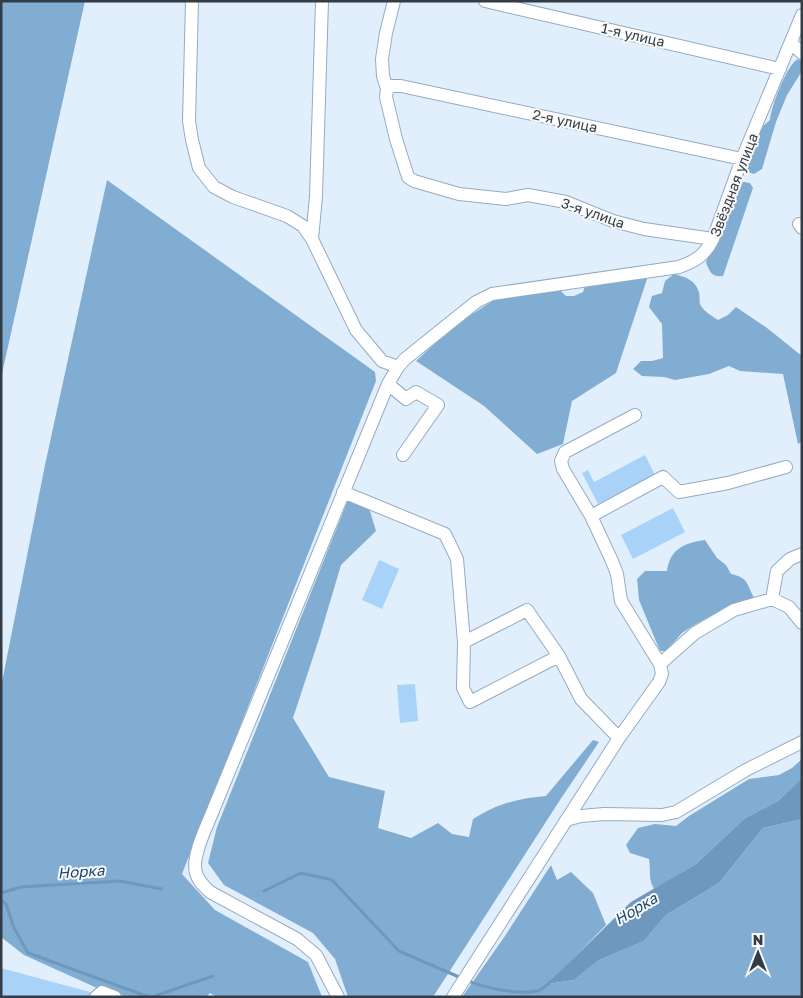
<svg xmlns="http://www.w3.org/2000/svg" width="803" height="998" viewBox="0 0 803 998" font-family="'Golos Text',sans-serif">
	<rect width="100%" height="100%" fill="#e1effd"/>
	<path fill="#a8d2f8" d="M 645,455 L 655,475 L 598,504 L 582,473 L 588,470 L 594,482 Z
		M 673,508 L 685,532 L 633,559 L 621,535 Z
		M 379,560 L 399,569 L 382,609 L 362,600 Z
		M 415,684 L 418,721 L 400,723 L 397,685 Z
		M 1,968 L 90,992 L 103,997 L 1,997 Z"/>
	<path fill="#82add3" d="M 1,1 L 85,1 L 1,378 Z
		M 798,59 L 802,61 L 802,71 L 787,95 L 776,122 L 762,169 L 754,174 L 748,172 L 746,164 L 763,126 L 770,120 C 771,107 787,64 798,59 Z
		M 107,180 L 375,372 L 376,381 L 182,874 L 215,910 L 308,962 L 322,997 L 217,997 L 210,993 L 206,997 L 128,997 L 97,988 L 24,955 L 1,937 L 1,687 L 45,465 Z
		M 744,182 L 750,183 L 753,188 L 723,276 C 712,278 709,271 706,262 L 739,183 Z
		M 674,274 C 686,277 695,280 699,292 C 700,296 699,300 700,304 C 703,311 712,316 718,320 L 728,315 L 736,307 L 767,328 L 802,356 L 802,442 L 798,444 L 783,374 L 740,371 L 729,366 L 709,374 L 675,380 L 664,377 L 642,376 L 633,369 L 641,361 L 652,361 L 663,358 L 662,324 L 649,307 L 652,296 L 662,293 L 665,281 Z
		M 648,276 L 616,373 L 572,401 L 563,444 L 537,454 L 484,406 L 416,361 L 455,325 L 499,297 L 559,289 L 566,296 L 574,296 L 583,292 L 585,286 Z
		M 350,495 L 366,498 L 376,531 L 341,565 L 319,639 L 293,718 L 329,777 L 385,791 L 378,828 L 411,838 L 438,823 L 452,834 L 469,837 L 473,819 C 499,803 516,799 546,796 L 593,740 L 599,742 L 560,800 L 433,997 L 348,997 L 335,959 L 313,933 L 224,885 L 208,863 L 217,827 Z
		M 705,540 L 717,558 L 726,565 L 731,574 C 750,578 746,585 755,599 L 712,615 L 691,627 L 682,633 L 666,651 L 660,651 L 639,600 L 637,579 L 645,571 L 667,571 C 670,549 684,543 705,540 Z
		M 802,759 L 802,778 L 778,801 L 745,818 L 696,864 L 654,889 C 648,879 651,871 649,859 L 630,853 L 626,845 L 638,828 L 655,824 L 676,826 L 689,816 L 749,779 L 779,775 L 792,768 Z
		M 802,819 L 802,997 L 462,997 L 505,936 L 551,865 L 557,880 L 571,872 L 593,893 L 606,925 L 548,984 L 574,980 L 599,960 L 644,941 L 666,915 L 719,883 L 763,828 Z"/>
	<path fill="#6e98bd" d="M 802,778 L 802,819 L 763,828 L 719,883 L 666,915 L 644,941 L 599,960 L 574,980 L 547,984 L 631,902 L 696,864 L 745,818 L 778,801 Z"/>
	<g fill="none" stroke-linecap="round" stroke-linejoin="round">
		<path stroke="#6e98bd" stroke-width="3" d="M 264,891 L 301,873 L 332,880 L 399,951 L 459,977
			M 1,893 L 21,887 L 120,881 L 162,889
			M 1,900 L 6,904 L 14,928 L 28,953 L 149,997
			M 466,980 C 484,988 518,995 537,991 C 542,990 547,985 550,982
			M 152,997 L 213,976"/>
		<defs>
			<path id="minor" d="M 192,1 L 189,121 L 192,140 L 199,168 L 214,187 L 233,197 L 287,216 L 303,226 L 312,239 L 356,330 L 382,361 L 398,367
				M 394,1 L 386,33 L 382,59 L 383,76 L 387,89 L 386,97 L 396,139 L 408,177 L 414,181 L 459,194 L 506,199 L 528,195 L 566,202 L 613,221 L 644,229 L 713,239
				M 485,1 L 780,69
				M 791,43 L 802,53
				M 387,89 L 392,86 L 401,86 L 742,159
				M 799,224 L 802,228
				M 312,239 L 316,196 L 322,1
				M 388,384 L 406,399 L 416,392 L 438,405 L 403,455
				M 343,492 L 445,534 L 457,559 L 464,642 L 527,610 L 559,656 L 581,699 L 619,738
				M 591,516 L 663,477 L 679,492 L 728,483 L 786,467
				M 772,599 L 777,571 L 790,559 L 802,554
				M 464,642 L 463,688 L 470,702 L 559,656
				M 660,664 L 695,633 L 734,610 L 772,599 L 789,607 L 802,623
				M 566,820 L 581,816 L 604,814 L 662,815 L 676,812 L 746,770 L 802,742
				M 96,997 L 102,992 L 115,997
				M 338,997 L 316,955 L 297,939 L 210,892 C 204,886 198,881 196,873 C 191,856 208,824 214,808 L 388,384 L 398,367 L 405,359 L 476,302 L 492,294 L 679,267 C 696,261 705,255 713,239 L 742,159 L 802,15
				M 453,997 L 619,738 L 659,682 L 662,674 L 660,664 L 621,601 L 617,574 L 612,561 L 591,516 L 563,469 L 561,461 L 565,452 L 635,415"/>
		</defs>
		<use href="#minor" stroke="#95abc0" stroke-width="14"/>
		<use href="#minor" stroke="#fff" stroke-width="12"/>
	</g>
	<g text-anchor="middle" stroke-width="4" stroke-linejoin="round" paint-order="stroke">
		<g font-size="14" fill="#333c45" stroke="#fafafa">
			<text transform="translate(633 35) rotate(13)" y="5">1-я улица</text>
			<text transform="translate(565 121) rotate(12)" y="5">2-я улица</text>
			<text transform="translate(734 185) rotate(-69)" y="5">Звёздная улица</text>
			<text transform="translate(593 213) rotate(19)" y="5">3-я улица</text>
		</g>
		<g font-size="15" font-style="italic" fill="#17476c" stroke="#fafafa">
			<text transform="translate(81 872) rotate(-4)" y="5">Норка</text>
			<text transform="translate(636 909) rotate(-31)" y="5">Норка</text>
		</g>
	</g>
	<rect width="803" height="998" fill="none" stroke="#333c45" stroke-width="5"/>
	<g transform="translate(758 953)" stroke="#fafafa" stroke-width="4" paint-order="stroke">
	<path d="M0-4L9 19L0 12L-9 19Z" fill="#333c45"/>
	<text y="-8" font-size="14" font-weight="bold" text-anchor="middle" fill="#333c45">N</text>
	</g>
</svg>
